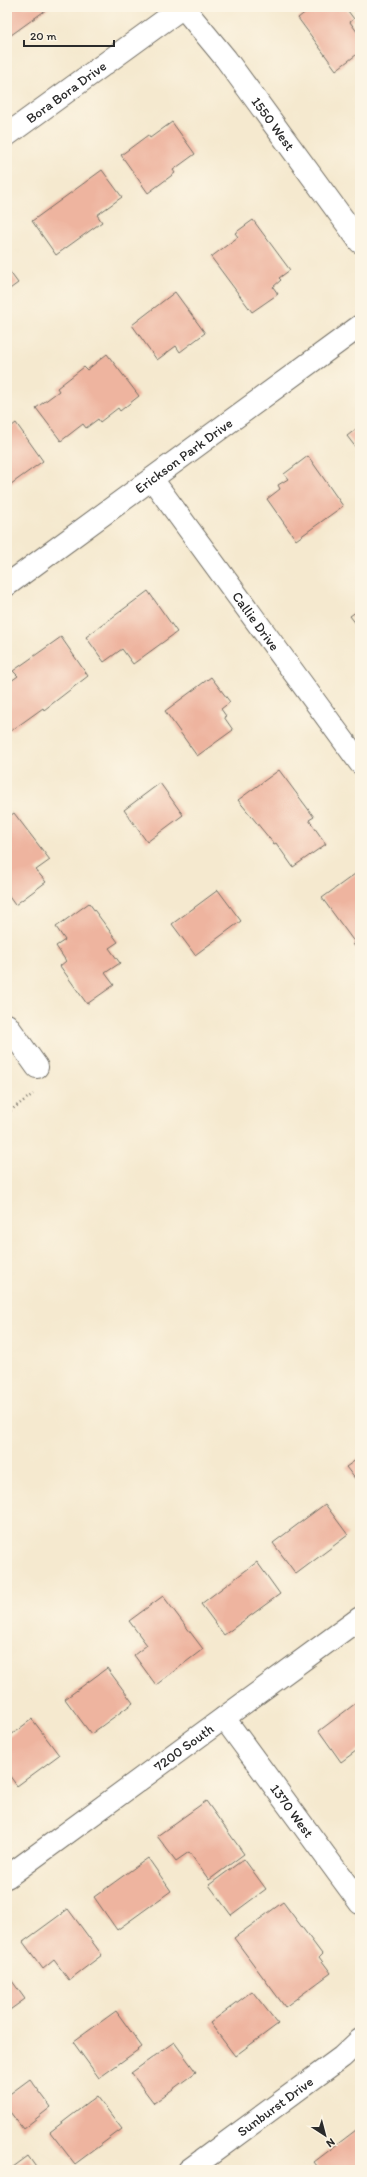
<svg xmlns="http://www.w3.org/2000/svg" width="367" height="2177" viewBox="0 0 367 2177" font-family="Itim,sans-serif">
	<rect width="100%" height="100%" fill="#fcf5e5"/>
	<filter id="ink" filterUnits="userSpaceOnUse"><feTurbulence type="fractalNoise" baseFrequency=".025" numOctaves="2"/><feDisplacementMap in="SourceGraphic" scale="8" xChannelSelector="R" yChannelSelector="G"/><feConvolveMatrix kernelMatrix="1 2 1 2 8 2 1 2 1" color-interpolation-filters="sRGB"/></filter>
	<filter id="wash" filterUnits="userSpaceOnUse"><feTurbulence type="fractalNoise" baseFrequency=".012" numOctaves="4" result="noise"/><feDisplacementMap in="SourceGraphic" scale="16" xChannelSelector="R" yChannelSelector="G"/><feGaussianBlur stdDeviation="0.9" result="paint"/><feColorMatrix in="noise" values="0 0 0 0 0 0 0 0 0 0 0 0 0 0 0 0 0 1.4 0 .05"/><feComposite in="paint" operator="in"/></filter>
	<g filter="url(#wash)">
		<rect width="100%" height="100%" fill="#f5e9cf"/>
		<g id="blocks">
			<path fill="#eeb49f" d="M 7,7 L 50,7 L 7,38 Z
				M 312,7 L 345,7 L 354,19 L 350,22 L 360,36 L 360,52 L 336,70 L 298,18 Z
				M 172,122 L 195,154 L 173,170 L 175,173 L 148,193 L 121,155 L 148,135 L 150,138 Z
				M 102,170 L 122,197 L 97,215 L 102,222 L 56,255 L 32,221 Z
				M 253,220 L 290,270 L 279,278 L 281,280 L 273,287 L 278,294 L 252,312 L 211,257 L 238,237 L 235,233 Z
				M 7,268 L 18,283 L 7,291 Z
				M 175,292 L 205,333 L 180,352 L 176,346 L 157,360 L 132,325 Z
				M 107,354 L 139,396 L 120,411 L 118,408 L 100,422 L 98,419 L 86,428 L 83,424 L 61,441 L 36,408 L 59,391 L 57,388 L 84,367 L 87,370 Z
				M 16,423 L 43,461 L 7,487 L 7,430 Z
				M 360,426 L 360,453 L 347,436 Z
				M 308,456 L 343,506 L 296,540 L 267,499 L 280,489 L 278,485 L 288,479 L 284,474 Z
				M 148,591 L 177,632 L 133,664 L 122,649 L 104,662 L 86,637 Z
				M 360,609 L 360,629 L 350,616 Z
				M 61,637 L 88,676 L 44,710 L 43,708 L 11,731 L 7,725 L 7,684 L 18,676 L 13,671 Z
				M 211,677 L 230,702 L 221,709 L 226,716 L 224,717 L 233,730 L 197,756 L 165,711 Z
				M 279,770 L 314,817 L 309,820 L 326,844 L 293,867 L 276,843 L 274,844 L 238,800 Z
				M 160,783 L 183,815 L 147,842 L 124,810 Z
				M 14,813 L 50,860 L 36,870 L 46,882 L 15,905 L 7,894 L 7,818 Z
				M 355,874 L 360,882 L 360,953 L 353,944 L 355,943 L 322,898 Z
				M 218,890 L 241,921 L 195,955 L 172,924 Z
				M 89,903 L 118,942 L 109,948 L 120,963 L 105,973 L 114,985 L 87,1004 L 60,966 L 66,961 L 56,946 L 65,940 L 56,927 Z
				M 360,1457 L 360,1485 L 346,1467 Z
				M 325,1504 L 348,1535 L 296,1574 L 273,1543 Z
				M 257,1562 L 280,1594 L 224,1635 L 201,1604 Z
				M 163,1596 L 203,1649 L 156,1685 L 134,1655 L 147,1645 L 129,1621 Z
				M 107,1668 L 133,1703 L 91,1734 L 65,1699 Z
				M 360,1700 L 360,1748 L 341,1762 L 319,1731 Z
				M 32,1719 L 59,1755 L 17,1786 L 7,1772 L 7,1738 Z
				M 206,1801 L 244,1854 L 209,1880 L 189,1852 L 176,1861 L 157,1836 Z
				M 148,1858 L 171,1891 L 117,1930 L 94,1897 Z
				M 244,1859 L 266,1889 L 231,1915 L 209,1885 Z
				M 283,1902 L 322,1954 L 319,1957 L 331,1973 L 285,2007 L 234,1938 Z
				M 68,1909 L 102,1955 L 69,1980 L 54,1960 L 43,1969 L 23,1942 Z
				M 7,1974 L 25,1999 L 7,2012 Z
				M 252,1991 L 278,2024 L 235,2056 L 210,2023 Z
				M 116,2011 L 142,2047 L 99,2078 L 73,2042 Z
				M 174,2042 L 196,2072 L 154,2103 L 131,2073 Z
				M 30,2079 L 51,2107 L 23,2129 L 7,2108 L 7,2096 Z
				M 97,2096 L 122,2129 L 75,2164 L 50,2132 Z
				M 356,2130 L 360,2137 L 360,2170 L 320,2170 L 314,2162 Z
				M 28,2156 L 38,2170 L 9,2170 Z"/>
		</g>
	</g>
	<g filter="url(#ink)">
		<use href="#blocks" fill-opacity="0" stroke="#726e64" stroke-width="1"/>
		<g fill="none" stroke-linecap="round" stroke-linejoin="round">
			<defs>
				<g id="minor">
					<path id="s1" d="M 7,135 L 183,7 L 226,59 L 360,242"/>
					<path id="s2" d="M 152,479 L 360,763"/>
					<path id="s3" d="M 7,585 L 360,326"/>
					<path d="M 7,1025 L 37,1067"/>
					<path id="s4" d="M 224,1718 L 360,1903"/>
					<path id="s5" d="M 7,1877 L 360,1618"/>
					<path id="s6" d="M 189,2170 L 342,2057 L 360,2040"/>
				</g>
			</defs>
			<use href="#minor" stroke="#726e64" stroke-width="24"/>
			<path stroke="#726e64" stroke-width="2.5" stroke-dasharray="1 3" stroke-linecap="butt" d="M 7,1113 L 33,1094"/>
			<use href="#minor" stroke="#fff" stroke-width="22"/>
		</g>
	</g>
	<g text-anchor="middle" stroke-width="3.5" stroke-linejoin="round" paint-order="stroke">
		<g font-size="14" fill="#2b2b2b" stroke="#fcf5e5">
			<text dy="5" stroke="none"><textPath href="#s1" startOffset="73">Bora Bora Drive</textPath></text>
			<text dy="5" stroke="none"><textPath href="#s1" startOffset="365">1550 West</textPath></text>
			<text dy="5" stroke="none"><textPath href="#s3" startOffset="219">Erickson Park Drive</textPath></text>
			<text dy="5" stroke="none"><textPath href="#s2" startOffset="176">Callie Drive</textPath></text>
			<text dy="5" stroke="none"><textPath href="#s5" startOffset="219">7200 South</textPath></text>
			<text dy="5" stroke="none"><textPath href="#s4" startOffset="115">1370 West</textPath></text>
			<text dy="5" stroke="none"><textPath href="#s6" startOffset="107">Sunburst Drive</textPath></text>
		</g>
	</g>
	<rect width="367" height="2177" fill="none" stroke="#fcf5e5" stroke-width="24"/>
	<g transform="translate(325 2135) rotate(144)" stroke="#fcf5e5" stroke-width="3" paint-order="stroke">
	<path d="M0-3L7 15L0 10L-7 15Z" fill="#2b2b2b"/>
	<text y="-6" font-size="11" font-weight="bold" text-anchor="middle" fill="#2b2b2b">N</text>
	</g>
	<path d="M24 40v6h90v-6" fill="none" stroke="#2b2b2b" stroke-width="2"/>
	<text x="30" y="40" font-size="12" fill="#2b2b2b" stroke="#fcf5e5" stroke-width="3" paint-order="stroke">20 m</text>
</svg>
